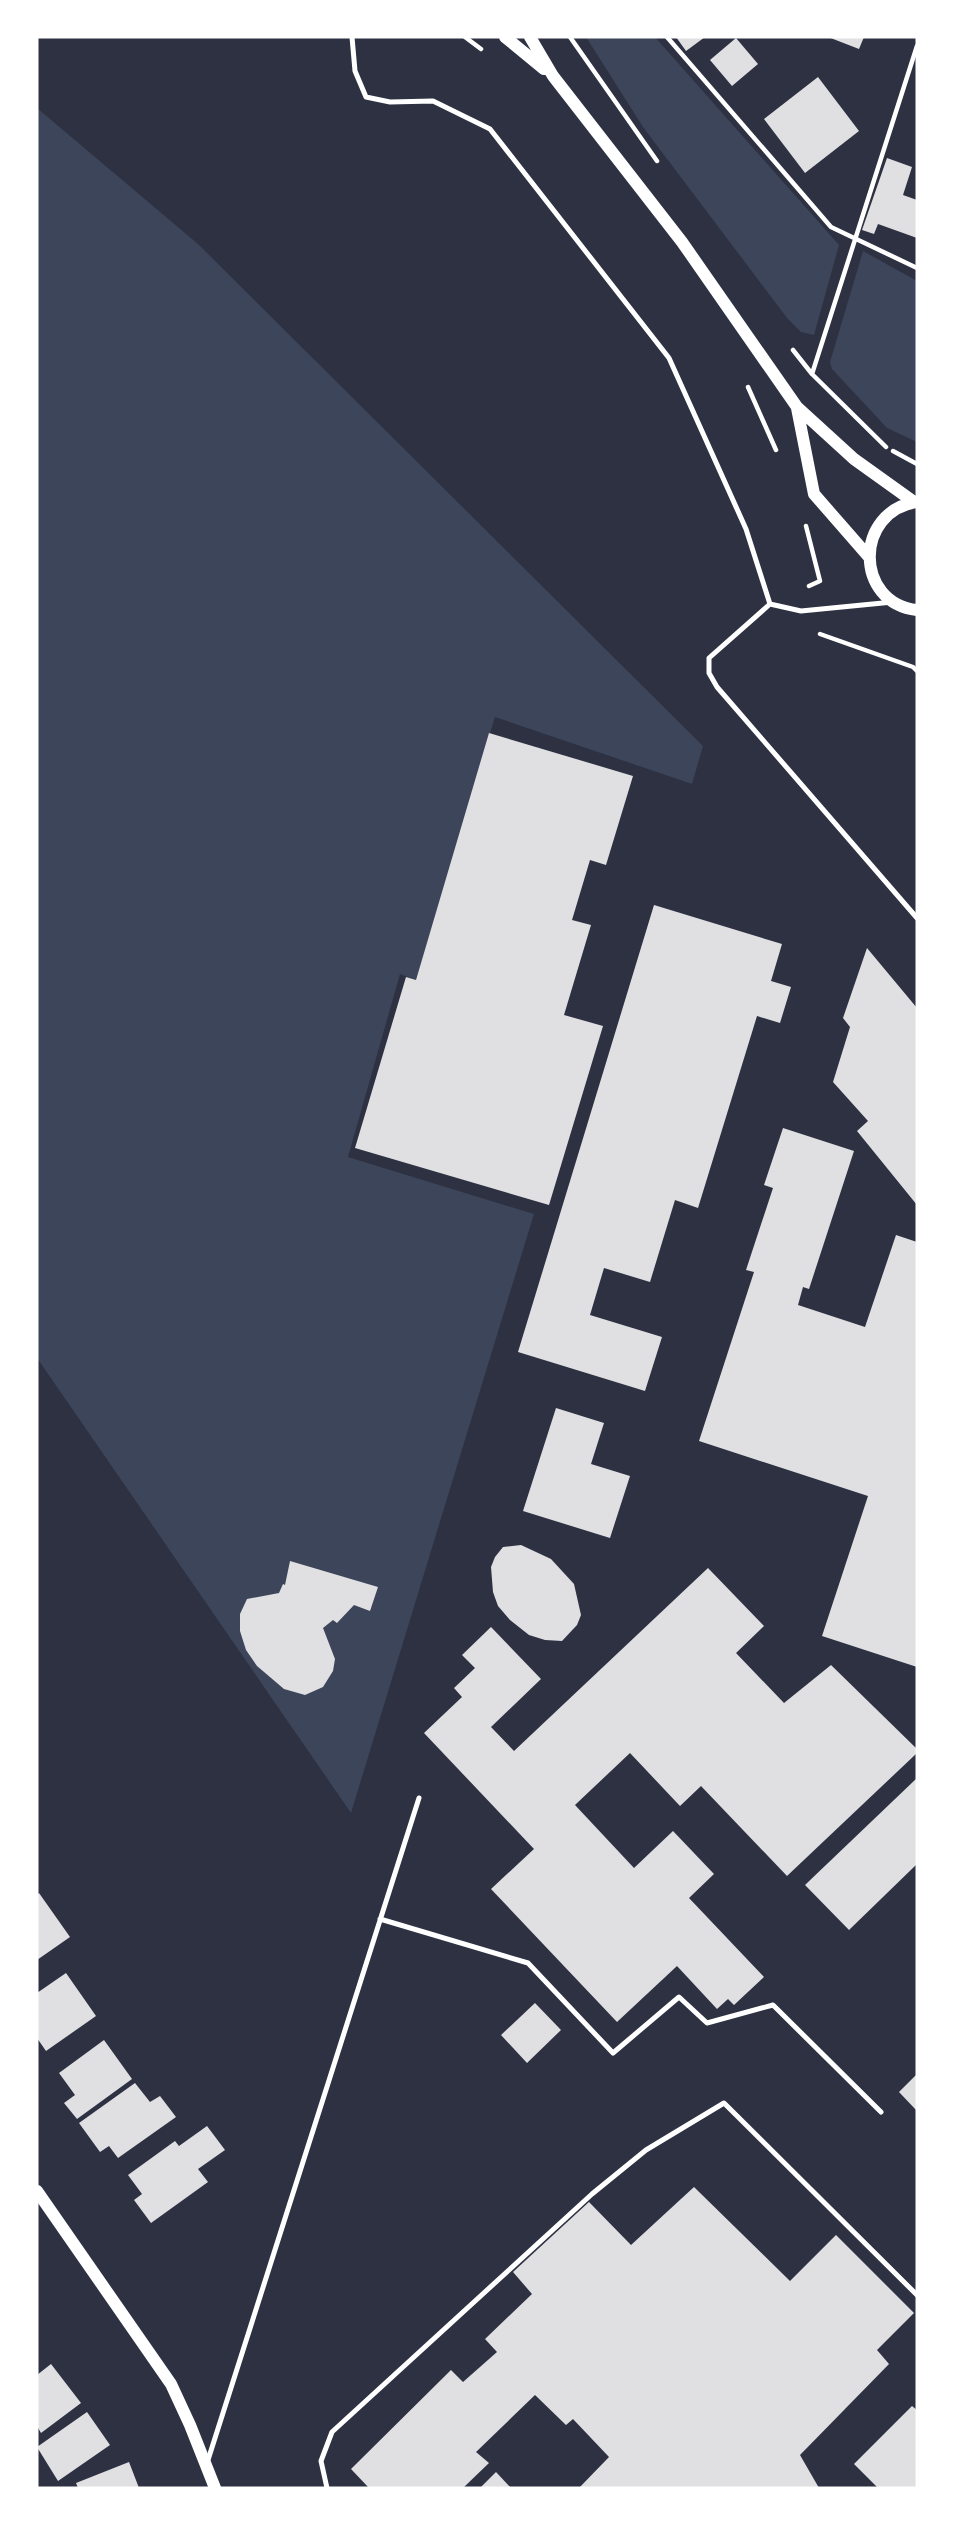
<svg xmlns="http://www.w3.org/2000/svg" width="954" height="2525" viewBox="0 0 954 2525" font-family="Cabin,sans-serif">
	<rect width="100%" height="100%" fill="#2d3142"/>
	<path fill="#3c4559" d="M 586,37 L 655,37 L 839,245 L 814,335 L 801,332 L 787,318 L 643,127 Z
		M 37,108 L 198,244 L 703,746 L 692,784 L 495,717 L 416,980 L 400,974 L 348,1157 L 534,1214 L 351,1813 L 37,1358 Z
		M 863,251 L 917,281 L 917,442 L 887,428 L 832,369 L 830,362 Z"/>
	<path fill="#e0e0e3" d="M 676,37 L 705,37 L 686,51 Z
		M 828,37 L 864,37 L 859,49 Z
		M 736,38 L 758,64 L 732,86 L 710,60 Z
		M 818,77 L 859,131 L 805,173 L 764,119 Z
		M 887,158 L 912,167 L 903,195 L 917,200 L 917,238 L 878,224 L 874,234 L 862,230 Z
		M 489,733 L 633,776 L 606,865 L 590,860 L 572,920 L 591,925 L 564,1015 L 603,1026 L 549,1205 L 355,1148 L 406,977 L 416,980 Z
		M 654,905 L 782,944 L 771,981 L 791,987 L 780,1023 L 757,1016 L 698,1208 L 675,1200 L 650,1282 L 604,1268 L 590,1315 L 662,1337 L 645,1391 L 518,1352 Z
		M 867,948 L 917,1008 L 917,1205 L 857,1131 L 868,1121 L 833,1082 L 850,1027 L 843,1018 Z
		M 783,1128 L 854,1151 L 809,1289 L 803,1287 L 798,1305 L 865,1327 L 896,1235 L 917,1242 L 917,1667 L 822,1636 L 868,1496 L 699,1441 L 754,1272 L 746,1270 L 773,1188 L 764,1185 Z
		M 556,1408 L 604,1423 L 591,1464 L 630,1476 L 610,1538 L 523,1511 Z
		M 521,1545 L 551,1559 L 574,1584 L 581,1615 L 577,1625 L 562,1641 L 545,1640 L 529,1635 L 510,1620 L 498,1606 L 493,1592 L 491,1567 L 495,1557 L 503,1547 Z
		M 290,1561 L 378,1587 L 370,1611 L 354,1605 L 337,1623 L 333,1620 L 323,1628 L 335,1659 L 333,1671 L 323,1687 L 305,1695 L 284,1689 L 257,1666 L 246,1650 L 240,1631 L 240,1614 L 247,1599 L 279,1593 L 283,1584 L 285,1585 Z
		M 708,1568 L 764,1626 L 736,1653 L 784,1703 L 831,1665 L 917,1749 L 917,1753 L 787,1876 L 701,1786 L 680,1806 L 630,1753 L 575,1805 L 634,1868 L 673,1831 L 714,1874 L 689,1898 L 764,1977 L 734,2005 L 728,1999 L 717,2009 L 677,1966 L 617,2022 L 491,1889 L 534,1849 L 424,1733 L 462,1697 L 454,1688 L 475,1668 L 462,1655 L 491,1627 L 541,1679 L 491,1727 L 514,1751 Z
		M 917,1778 L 917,1864 L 849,1930 L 805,1885 Z
		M 39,1893 L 70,1937 L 37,1960 L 37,1895 Z
		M 66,1973 L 96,2016 L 46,2051 L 37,2038 L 37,1993 Z
		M 535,2003 L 561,2030 L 527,2063 L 501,2035 Z
		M 104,2040 L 132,2079 L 77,2119 L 64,2103 L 75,2095 L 59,2073 Z
		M 917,2074 L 917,2111 L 899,2092 Z
		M 135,2083 L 150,2102 L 160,2096 L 176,2117 L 118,2158 L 109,2146 L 100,2152 L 79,2123 Z
		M 207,2126 L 225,2150 L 198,2169 L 208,2182 L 151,2223 L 134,2200 L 142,2194 L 128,2175 L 175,2141 L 179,2146 Z
		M 694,2187 L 790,2281 L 836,2235 L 914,2313 L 877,2350 L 889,2364 L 800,2455 L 819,2488 L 579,2488 L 609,2457 L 573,2419 L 566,2425 L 535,2395 L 476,2452 L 489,2463 L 463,2488 L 369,2488 L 351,2469 L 451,2370 L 463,2382 L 497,2352 L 485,2339 L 532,2294 L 513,2272 L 589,2202 L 631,2245 Z
		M 51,2364 L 81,2403 L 41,2433 L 37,2426 L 37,2375 Z
		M 912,2406 L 917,2410 L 917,2488 L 878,2488 L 854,2464 Z
		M 87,2412 L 110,2445 L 58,2481 L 37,2447 Z
		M 129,2462 L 139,2488 L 78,2488 L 76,2483 Z
		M 496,2472 L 511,2488 L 480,2488 Z"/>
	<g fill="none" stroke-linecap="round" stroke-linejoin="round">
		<path stroke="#fff" stroke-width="4.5" d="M 465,37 L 481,49
			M 570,37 L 657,161
			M 667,37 L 831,227 L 917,268
			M 793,350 L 812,374 L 886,447
			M 812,374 L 917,46
			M 748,387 L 776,450
			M 893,451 L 917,464
			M 806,526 L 820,581 L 809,586
			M 820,634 L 913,667 L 917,671"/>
		<path stroke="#fff" stroke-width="5" d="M 352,37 L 355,71 L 366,97 L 390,102 L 433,101 L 490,129 L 669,358 L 746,529 L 770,604
			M 893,602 L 801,611 L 770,604 L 709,658 L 709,673 L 717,687 L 917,918
			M 380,1919 L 528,1963 L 613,2053 L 679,1997 L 707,2023 L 773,2005 L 881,2112
			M 208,2460 L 419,1798
			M 327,2488 L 321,2461 L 332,2432 L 592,2194 L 646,2150 L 724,2103 L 917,2295"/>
		<path stroke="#fff" stroke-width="12" d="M 505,37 L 544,69
			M 530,37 L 553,76 L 682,242 L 797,407 L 854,459 L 914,502
			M 797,408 L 814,494 L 869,557
			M 917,502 C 854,511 854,603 917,610
			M 37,2191 L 171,2384 L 190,2425 L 215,2488"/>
	</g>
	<rect width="954" height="2525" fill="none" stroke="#ffffff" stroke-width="77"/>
</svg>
